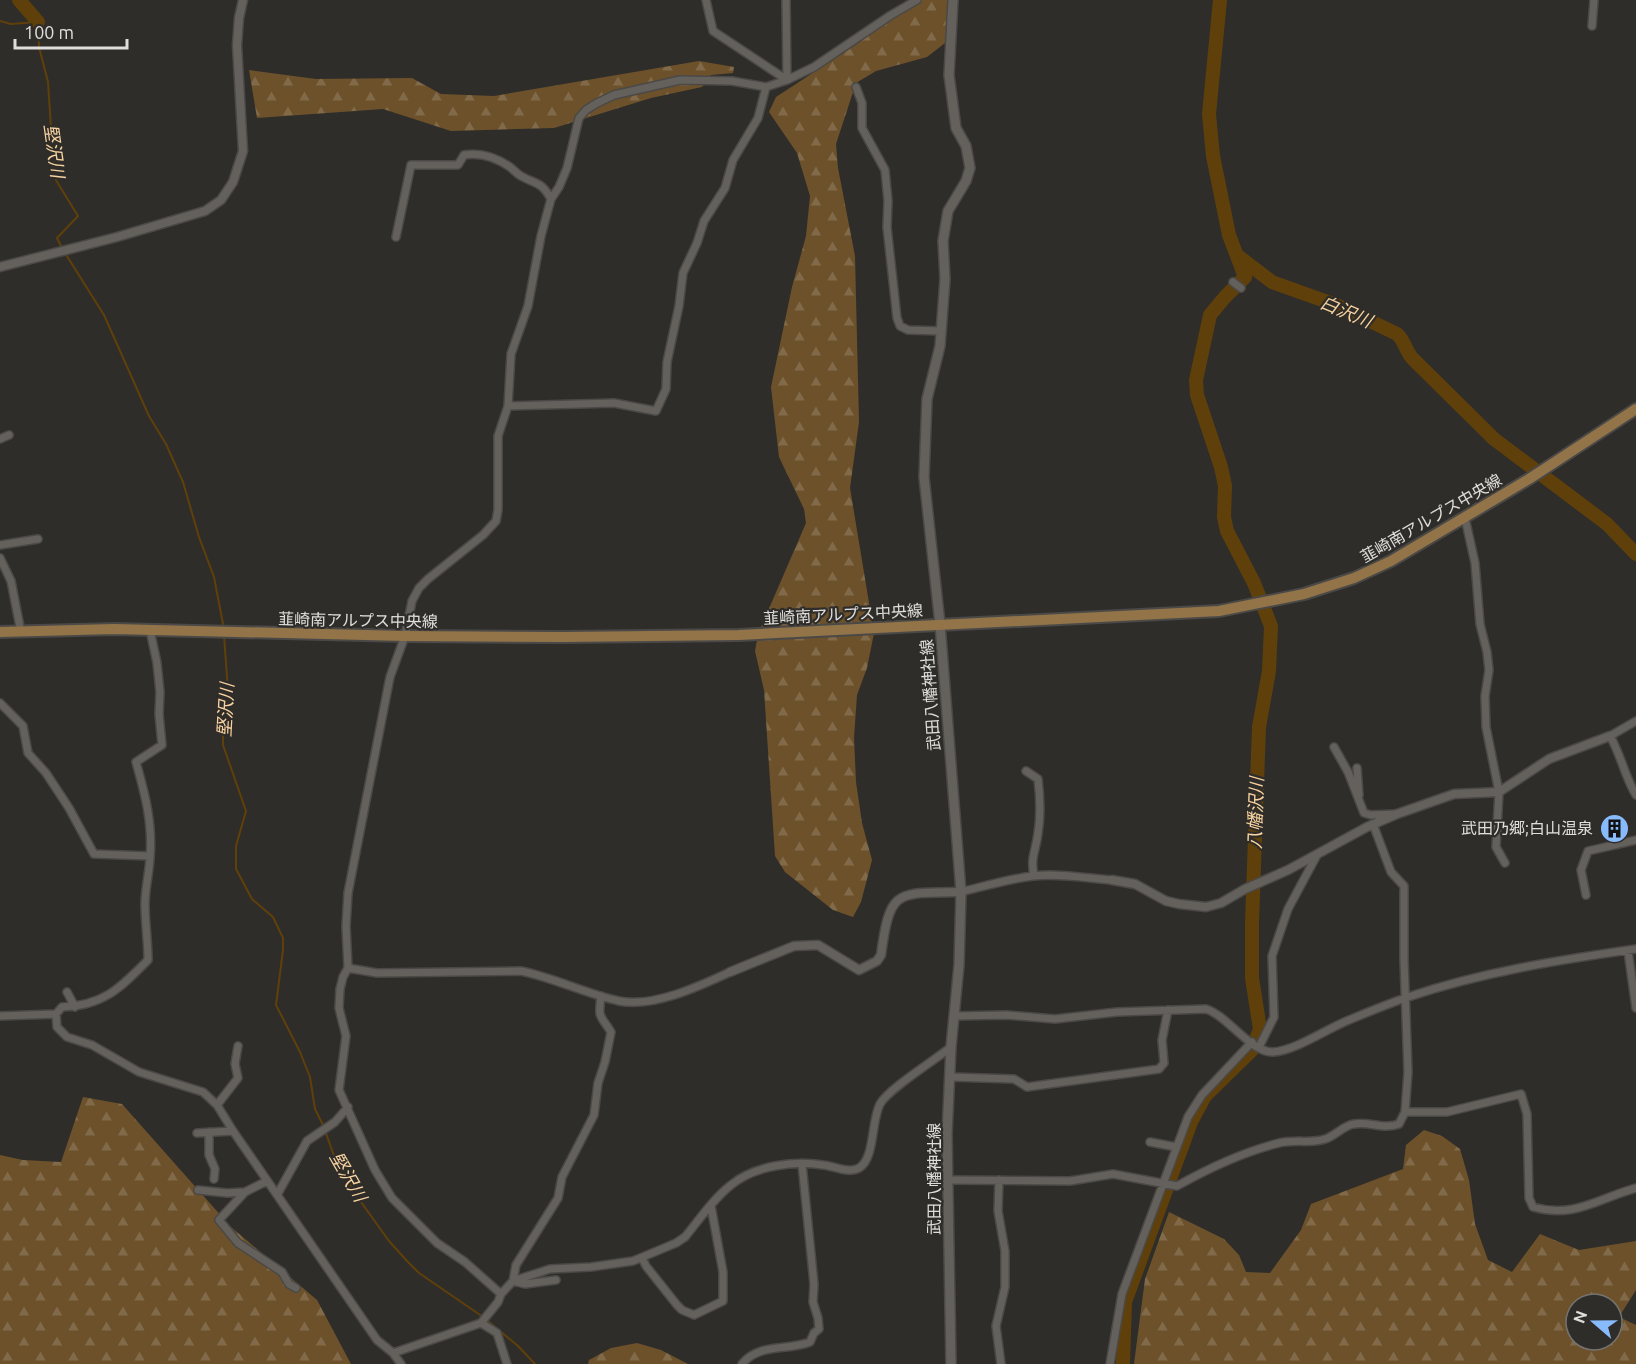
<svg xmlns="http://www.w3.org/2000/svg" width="1636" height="1364" viewBox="0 0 1636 1364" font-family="Ubuntu,'Noto Sans JP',sans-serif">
	<defs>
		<pattern id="forest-firs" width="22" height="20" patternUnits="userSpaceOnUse" patternTransform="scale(1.5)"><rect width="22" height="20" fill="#6c512b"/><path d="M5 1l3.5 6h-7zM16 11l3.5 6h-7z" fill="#816a49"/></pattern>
	</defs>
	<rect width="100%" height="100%" fill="#2f2d29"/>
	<path fill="url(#forest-firs)" fill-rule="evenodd" d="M 913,0 L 957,0 L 945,43 L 927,57 L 876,71 L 856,83 L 836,144 L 838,168 L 855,256 L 859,422 L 850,488 L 874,633 L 867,668 L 857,695 L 854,738 L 856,782 L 862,823 L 872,860 L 861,902 L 853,917 L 833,910 L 785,872 L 775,856 L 764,690 L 755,651 L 758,634 L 806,523 L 804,509 L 779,457 L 771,387 L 792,287 L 806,236 L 810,196 L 797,153 L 769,112 L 776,97 L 857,44 Z
		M 699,61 L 734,67 L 733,73 L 711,75 L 702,87 L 651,98 L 554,128 L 451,131 L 383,109 L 257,118 L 249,70 L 316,79 L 412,78 L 441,94 L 494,96 Z
		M 83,1097 L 122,1104 L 231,1227 L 317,1300 L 351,1364 L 0,1364 L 0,1155 L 23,1160 L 61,1162 Z
		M 1424,1130 L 1442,1136 L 1460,1149 L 1469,1180 L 1475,1224 L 1488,1260 L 1512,1272 L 1540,1234 L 1579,1250 L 1636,1241 L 1636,1290 L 1619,1317 L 1636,1325 L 1636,1364 L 1134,1364 L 1145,1279 L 1169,1212 L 1224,1239 L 1239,1255 L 1246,1272 L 1270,1273 L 1301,1230 L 1311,1204 L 1403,1169 L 1406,1145 ZM 1576,1304 L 1612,1304 L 1612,1340 L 1576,1340 Z
		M 637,1343 L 661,1350 L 688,1364 L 588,1364 L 589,1360 L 611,1348 Z"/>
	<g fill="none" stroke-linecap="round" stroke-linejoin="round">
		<path stroke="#60400a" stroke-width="2" d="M 0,21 L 11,24 L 38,22 L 39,47 L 48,82 L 51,128 L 58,155 L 53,167 L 54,177 L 78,216 L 57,238 L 62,248
			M 65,253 L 104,315 L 149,416 L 166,444 L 183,482 L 199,537 L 214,577 L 224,629
			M 224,635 L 228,691 L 223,728 L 223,745 L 246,811 L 236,846 L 236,869 L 252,899 L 273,917 L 283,938 L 283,950 L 276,1005 L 300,1052 L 310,1077 L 315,1109 L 323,1125 L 333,1153 L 339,1167 L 361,1202 L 389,1241 L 407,1261 L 419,1273 L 483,1317 L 518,1346 L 535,1364"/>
		<path stroke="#60400a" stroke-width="14" d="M 19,0 L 38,22
			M 1238,256 L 1272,282 L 1339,306 L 1397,334 C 1405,341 1405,350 1412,358 L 1494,439 L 1607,524 L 1636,554
			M 1123,1364 L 1125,1302 L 1191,1122 L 1205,1096 L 1252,1050 L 1260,1029 L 1252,978 L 1252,922 L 1259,727 L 1269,671 L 1271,626 L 1254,583 L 1227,531 L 1224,517 L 1225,486 L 1221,467 L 1197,395 L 1196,380 L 1210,315 L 1225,297 L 1245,277 L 1229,235 L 1213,156 L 1209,114 L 1220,0"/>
		<defs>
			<path id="minor" d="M 706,0 L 713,31 L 787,80
				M 786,0 L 787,80
				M 1592,26 L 1594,0
				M 856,87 L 862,103 L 862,128 L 885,170 L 888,201 L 887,227 L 897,318 L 900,326 L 908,330 L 941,331
				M 396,237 L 411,165 L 458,165 L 464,155 C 481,152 497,158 510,167 C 514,170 517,174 521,176 C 537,185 541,181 551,199
				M 1233,282 L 1241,288
				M 508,406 L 614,403 L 656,411 L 666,389 L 667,362 L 679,306 L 683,273 L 697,243 L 704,221 L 725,188 L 733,160 L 758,118 L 766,87
				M 0,439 L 9,435
				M 1465,518 L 1475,563 L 1480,624 L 1487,652 L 1489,670 L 1485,696 L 1486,727 L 1499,792 L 1496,847 L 1505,863
				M 0,545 L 38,539
				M 0,558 L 11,581 L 21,632
				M 0,703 L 23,726 L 28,753 L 46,773 L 69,808 L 94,854 L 150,856
				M 1636,721 L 1610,736 C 1621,755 1625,777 1636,795
				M 1334,747 L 1348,772 L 1364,813 L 1371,815 L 1397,814
				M 1357,768 L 1359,795
				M 1026,771 L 1038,779 C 1040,796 1041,816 1038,833 C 1036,851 1030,857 1034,876
				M 1373,824 L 1391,872 L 1404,886 L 1404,960 L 1408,1072 L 1405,1112
				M 961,892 C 985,886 1008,879 1033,876 C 1059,873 1086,878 1112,880
				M 1586,895 L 1581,870 L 1588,851 L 1636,840
				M 1628,951 L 1636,1008
				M 348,968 L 377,973 L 521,971 C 555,978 586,994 619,1001 C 653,1008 700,986 730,972
				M 67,992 L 75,1007
				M 56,1014 L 57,1027 L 67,1037 L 92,1045 L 139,1072 L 203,1092 L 217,1105 L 233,1131 L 377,1340 L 393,1353 L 481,1323 L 498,1302 L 501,1294 L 513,1281 L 550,1269 L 591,1267 L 633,1261 L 676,1243 L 685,1237 C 699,1220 713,1199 731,1185 C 754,1166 794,1160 823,1165 C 834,1166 849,1174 859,1168 C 875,1159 871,1121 880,1104 C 888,1089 935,1060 951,1047
				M 0,1016 L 56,1014 L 62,1007 C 104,1006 121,987 148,960 C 148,941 145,923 145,904 C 145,889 149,874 150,858 C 153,824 145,794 136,762 L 162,745 L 159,714 L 160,692 L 157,663 L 150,630
				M 954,1016 L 1007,1015 L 1055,1019 L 1117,1012 L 1206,1009 C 1227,1015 1251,1053 1273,1052 C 1295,1051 1328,1028 1349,1020 C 1368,1012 1388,1004 1408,997 C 1482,972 1559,960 1636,949
				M 1259,1047 L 1274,1017 L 1272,956 L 1288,909 L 1317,855
				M 950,1077 L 1014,1079 L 1027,1087 L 1159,1069 L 1164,1063 L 1162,1040 L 1168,1010
				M 217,1105 L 238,1078 L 235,1064 L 238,1046
				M 209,1132 L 209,1155 L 215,1169 L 214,1179
				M 197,1133 L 233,1131
				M 1150,1142 L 1176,1147
				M 948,1180 L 1070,1181 L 1113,1174 L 1177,1186 C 1209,1168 1243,1152 1279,1143 C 1295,1139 1310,1144 1325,1139 C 1335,1136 1344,1125 1354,1124 C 1369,1121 1383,1130 1399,1124 L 1405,1112 L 1447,1112 L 1521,1094 L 1527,1114 L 1529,1198 L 1533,1207 C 1574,1219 1599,1198 1636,1188
				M 999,1180 L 998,1211 L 1005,1251 L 1005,1287 L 996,1326 L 1001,1364
				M 267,1181 L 245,1192 L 219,1220 L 238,1243 L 282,1272 L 289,1284 L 296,1288
				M 198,1190 L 227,1193 L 245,1192
				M 277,1195 L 307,1141 L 335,1122 L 348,1107
				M 642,1258 L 646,1266 L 677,1305 L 682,1310 L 694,1315 L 723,1301 L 723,1272 L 711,1206
				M 513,1281 L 516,1265 L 558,1198 L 562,1177 L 594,1115 L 598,1083 L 605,1062 L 611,1032 C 600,1014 598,1020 601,996
				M 513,1281 L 525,1284 L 556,1280
				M 501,1294 L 465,1262 L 437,1243 L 392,1198 L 375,1170 L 339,1090 L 346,1036 L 339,1008 L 340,989 L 343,977 L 348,968 L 346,926 L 348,893 L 390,677 L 405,636 L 412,601 L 419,588 L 428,579 L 483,535 L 496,521 L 498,510 L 498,436 L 508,406 L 511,354 L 528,306 L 541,236 L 551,199 L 559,187 L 567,168 L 579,118 L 586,110 L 597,103 L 614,95 L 680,80 L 732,81 L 766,87 L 787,80 L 814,67 L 891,15 L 917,0
				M 481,1323 L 497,1333 L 507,1364
				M 393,1353 L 401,1364
				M 742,1364 C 759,1343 787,1351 810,1342 L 814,1333 L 819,1329 L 818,1318 L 813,1302 L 814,1284 L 802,1164
				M 1110,1364 L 1122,1294 L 1188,1117 L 1202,1095 L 1252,1042"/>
			<path id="tertiary" d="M 0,267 L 117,237 L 205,211 L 221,200 L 233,182 L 243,151 L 237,45 L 239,18 L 243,0
				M 1112,880 L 1135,884 L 1166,901 L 1179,904 L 1206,907 L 1221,903 L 1245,889 L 1288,870 L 1367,827 L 1397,814 L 1454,794 L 1499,792 L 1549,759 L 1610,736
				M 730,972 L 794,946 L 818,945 L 859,970 L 877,961 L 881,955 C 890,888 896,893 961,892"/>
			<path id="secondary" d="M 951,1364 L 947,1134 L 951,1047 L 959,965 L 961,892 L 940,624 L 924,477 L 927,399 L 940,346 L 945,279 L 943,241 L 948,211 L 966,181 L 970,168 L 966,146 L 956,128 L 949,75 L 953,0"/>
			<path id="primary" d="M 0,632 L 114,629 L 405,636 L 563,637 L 739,635 L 1219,611 L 1304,594 L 1354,578 L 1391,561 L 1529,479 L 1636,409"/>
		</defs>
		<use href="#minor" stroke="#4b4947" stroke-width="10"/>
		<use href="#tertiary" stroke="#4b4947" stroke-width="11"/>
		<use href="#secondary" stroke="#4b4947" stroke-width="12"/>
		<use href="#primary" stroke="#4b4947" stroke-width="14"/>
		<use href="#minor" stroke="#64615d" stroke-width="7"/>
		<use href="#tertiary" stroke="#64615d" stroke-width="8"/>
		<use href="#secondary" stroke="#64615d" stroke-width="9"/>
		<use href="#primary" stroke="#927448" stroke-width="10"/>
	</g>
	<defs>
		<symbol id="building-disc" viewBox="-11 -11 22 22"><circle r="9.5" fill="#87bbfc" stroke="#2f2d29"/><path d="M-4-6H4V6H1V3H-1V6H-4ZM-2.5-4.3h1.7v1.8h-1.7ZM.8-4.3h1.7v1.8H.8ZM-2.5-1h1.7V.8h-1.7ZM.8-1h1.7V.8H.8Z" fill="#111"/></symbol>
	</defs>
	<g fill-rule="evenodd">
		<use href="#building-disc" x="1598" y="812" width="33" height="33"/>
	</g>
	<g text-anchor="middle" stroke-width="4.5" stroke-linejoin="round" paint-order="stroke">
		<g font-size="16" fill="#e0dedc" stroke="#2f2d29">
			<text transform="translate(1431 518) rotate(-30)" y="6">韮崎南アルプス中央線</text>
			<text transform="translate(843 614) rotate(-3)" y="6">韮崎南アルプス中央線</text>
			<text transform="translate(358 620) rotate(1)" y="6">韮崎南アルプス中央線</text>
			<text transform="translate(930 695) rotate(-94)" y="6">武田八幡神社線</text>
			<text transform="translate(934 1179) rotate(-90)" y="6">武田八幡神社線</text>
		</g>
		<g font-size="16" fill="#e0dedc" stroke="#2f2d29" text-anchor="end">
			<text x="1593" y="834">武田乃郷;白山温泉</text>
		</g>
		<g font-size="18" font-style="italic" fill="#f8d2a0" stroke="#2f2d29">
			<text transform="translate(54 151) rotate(82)" y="6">堅沢川</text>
			<text transform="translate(1346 312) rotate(23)" y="6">白沢川</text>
			<text transform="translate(226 710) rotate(-87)" y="6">堅沢川</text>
			<text transform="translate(1256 813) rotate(-88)" y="6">八幡沢川</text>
			<text transform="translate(348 1177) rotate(60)" y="6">堅沢川</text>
		</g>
	</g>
	<g transform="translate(1594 1322) rotate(290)"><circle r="28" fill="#2f2d29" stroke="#767471" stroke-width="1.5"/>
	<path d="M0-4.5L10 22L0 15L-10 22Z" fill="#87bbfc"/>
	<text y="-9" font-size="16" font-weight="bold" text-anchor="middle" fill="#e0dedc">N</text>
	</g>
	<path d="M15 39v9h112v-9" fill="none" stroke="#e0dedc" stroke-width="3"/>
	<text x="24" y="39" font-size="18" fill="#e0dedc" stroke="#2f2d29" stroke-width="4.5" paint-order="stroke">100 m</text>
</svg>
